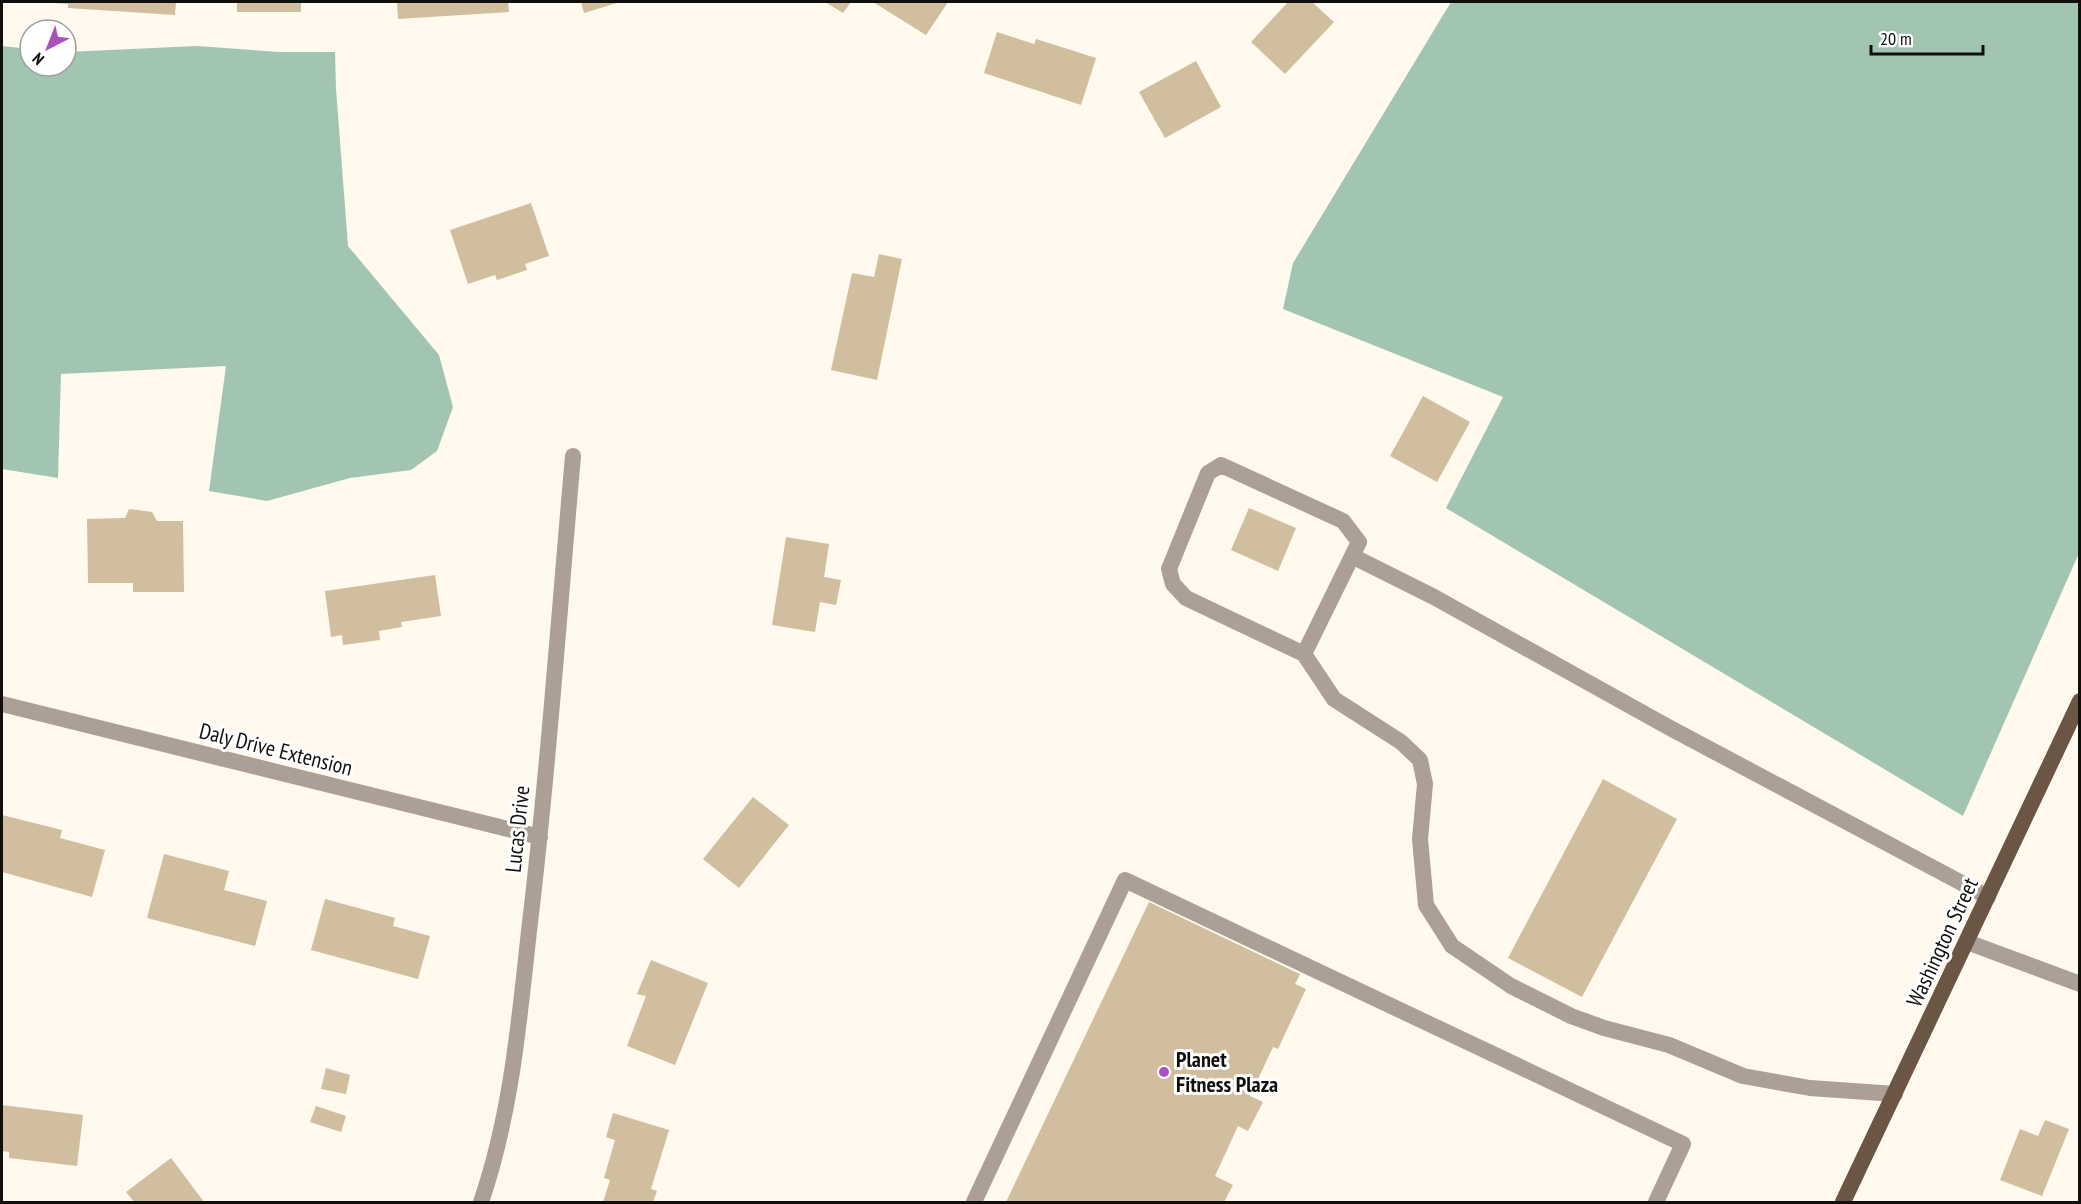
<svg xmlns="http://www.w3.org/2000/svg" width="2081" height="1204" viewBox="0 0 2081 1204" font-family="'PT Sans Narrow',sans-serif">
	<rect width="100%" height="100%" fill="#fff9ee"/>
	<path fill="#a2c5b2" d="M 1451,2 L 2079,2 L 2079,553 L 1963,816 L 1446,508 L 1503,397 L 1283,309 L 1293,263 Z
		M 2,46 L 30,49 L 30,66 L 66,66 L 66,52 L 197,46 L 279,52 L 335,52 L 336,89 L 348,246 L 439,355 L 453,407 L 437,451 L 411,470 L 350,478 L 267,501 L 209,491 L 226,366 L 61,374 L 58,478 L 2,469 Z"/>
	<path fill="#d0be9f" d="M 53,2 L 176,2 L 175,15 L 68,8 L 68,4 L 53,3 Z
		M 237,2 L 301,2 L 301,12 L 237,12 Z
		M 397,2 L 508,2 L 509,12 L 398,19 Z
		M 581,2 L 620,2 L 584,13 Z
		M 825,2 L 851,2 L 843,13 Z
		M 873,2 L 948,2 L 926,35 Z
		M 1288,2 L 1312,2 L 1334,22 L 1285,74 L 1251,42 Z
		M 997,32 L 1034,44 L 1036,39 L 1096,58 L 1081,105 L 984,73 Z
		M 1196,61 L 1221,107 L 1165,138 L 1139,92 Z
		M 531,203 L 549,256 L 525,264 L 527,270 L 497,280 L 495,275 L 468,284 L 450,230 Z
		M 879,254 L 902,259 L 877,380 L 831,370 L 852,273 L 874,277 Z
		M 1423,396 L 1470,422 L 1437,482 L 1390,456 Z
		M 1249,508 L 1296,528 L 1278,571 L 1231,550 Z
		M 129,509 L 152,512 L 157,521 L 183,521 L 184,592 L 133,592 L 133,583 L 88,583 L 87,519 L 125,518 Z
		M 786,537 L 829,544 L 824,577 L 841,580 L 836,605 L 820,602 L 815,632 L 772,625 Z
		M 435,575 L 441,616 L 401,622 L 402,627 L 379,631 L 380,640 L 343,645 L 342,635 L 331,637 L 325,591 Z
		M 1603,779 L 1677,819 L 1582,997 L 1508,958 Z
		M 753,797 L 789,825 L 739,888 L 703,859 Z
		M 2,815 L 62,830 L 60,838 L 105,850 L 92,897 L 2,872 Z
		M 164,854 L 229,871 L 224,890 L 267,901 L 255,946 L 147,918 Z
		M 325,899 L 395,918 L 393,926 L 430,936 L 418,979 L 311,950 Z
		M 1149,902 L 1300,974 L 1295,984 L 1306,989 L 1278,1049 L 1273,1047 L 1250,1096 L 1263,1102 L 1248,1131 L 1238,1126 L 1215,1176 L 1233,1185 L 1224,1202 L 1006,1202 Z
		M 651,960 L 708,983 L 675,1065 L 627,1046 L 646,996 L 637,994 Z
		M 326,1068 L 350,1075 L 346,1094 L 321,1089 Z
		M 2,1105 L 83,1115 L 77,1166 L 9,1158 L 9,1152 L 2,1151 Z
		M 316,1106 L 346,1116 L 341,1132 L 310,1122 Z
		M 613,1113 L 669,1130 L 651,1189 L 657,1191 L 653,1202 L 603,1202 L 610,1180 L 604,1178 L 615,1140 L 606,1137 Z
		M 2045,1120 L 2069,1129 L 2042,1196 L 2000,1180 L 2020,1129 L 2038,1136 Z
		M 171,1158 L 204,1202 L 134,1202 L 126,1192 Z"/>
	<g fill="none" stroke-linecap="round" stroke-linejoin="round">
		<path stroke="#ac9f95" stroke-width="16" d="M 1352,556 L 1434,597 L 1670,728 L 1988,897
			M 1304,654 L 1359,542 L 1343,521 L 1221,465 L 1208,473 L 1169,569 L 1173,584 L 1186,598 L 1304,654 L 1334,699 L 1401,742 L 1420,760 L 1425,784 L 1420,839 L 1426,905 L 1452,946 L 1511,986 L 1571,1016 L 1604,1028 L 1669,1045 L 1743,1076 L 1810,1088 L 1895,1094
			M 974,1202 L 1125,880 L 1683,1144 L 1656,1202"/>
		<path stroke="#ac9f95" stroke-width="16" d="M 2,704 L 540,837
			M 1967,942 L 2080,984
			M 481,1202 C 511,1115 519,1023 529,931 C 548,773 559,614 573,456"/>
		<path stroke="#6b5544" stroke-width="16" d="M 1843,1202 L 2080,701"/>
	</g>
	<circle fill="#ac52bd" stroke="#fff" stroke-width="2" cx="1164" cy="1072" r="6"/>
	<g text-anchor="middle" stroke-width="6" stroke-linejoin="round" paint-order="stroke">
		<g font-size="22" fill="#110f0c" stroke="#fff">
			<text transform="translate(276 749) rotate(14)" y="8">Daly Drive Extension</text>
			<text transform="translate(517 829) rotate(-84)" y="8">Lucas Drive</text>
			<text transform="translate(1942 942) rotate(-65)" y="8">Washington Street</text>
		</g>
		<g font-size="22" font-weight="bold" fill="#110f0c" stroke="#fff" text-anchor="start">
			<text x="1176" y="1067">Planet<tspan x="1176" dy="25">Fitness Plaza</tspan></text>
		</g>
	</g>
	<rect width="2081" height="1204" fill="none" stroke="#110f0c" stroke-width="6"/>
	<g transform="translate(48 48) rotate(222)"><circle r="28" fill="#ffffff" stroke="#a09f9e" stroke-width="1.5"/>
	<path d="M0-4.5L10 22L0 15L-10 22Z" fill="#ac52bd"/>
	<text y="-9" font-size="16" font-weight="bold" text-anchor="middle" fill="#110f0c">N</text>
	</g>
	<path d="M1871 45v9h112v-9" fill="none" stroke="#110f0c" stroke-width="3"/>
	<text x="1880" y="45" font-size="18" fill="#110f0c" stroke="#ffffff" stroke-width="4.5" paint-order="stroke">20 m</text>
</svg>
